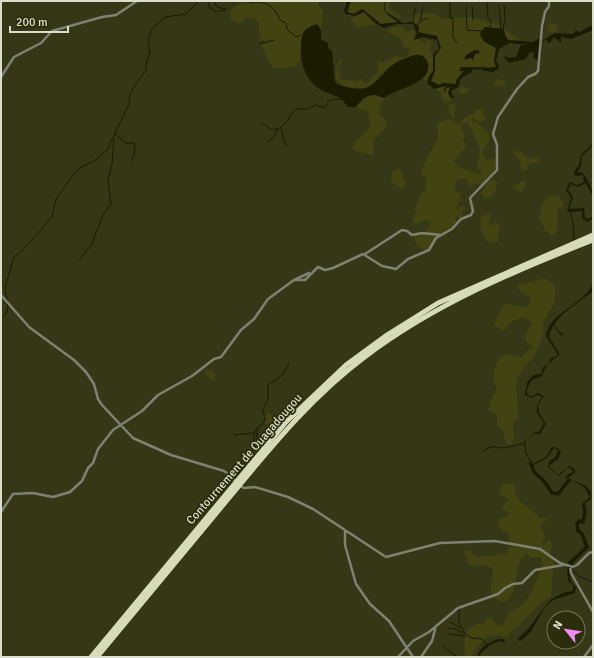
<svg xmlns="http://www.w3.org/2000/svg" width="594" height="658" viewBox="0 0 594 658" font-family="Signika,sans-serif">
	<rect width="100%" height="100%" fill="#353717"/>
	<path fill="#424311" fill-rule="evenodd" d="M 240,1 L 317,1 L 323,11 L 321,30 L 320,27 L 301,40 C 302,67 300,68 274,68 C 267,60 262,48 260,39 C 258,32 261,26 256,20 L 246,17 L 239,24 L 231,20 C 226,6 241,3 251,3 Z
		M 346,1 L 389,1 L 390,9 L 399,15 L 400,19 L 385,12 L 398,22 L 381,24 L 363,9 L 354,14 L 347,12 L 345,8 Z
		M 364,12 L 378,25 L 368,25 L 358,28 L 351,20 L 352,18 Z
		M 429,13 L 433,13 L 443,19 L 470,17 L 498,24 L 520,40 L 508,40 L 503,29 L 485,27 L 487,44 L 496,48 L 494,61 L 496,67 C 488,71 476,63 461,71 L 464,72 L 455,84 L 443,83 L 439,85 L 431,81 L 435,71 L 435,56 L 441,48 L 437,36 L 419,33 L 419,27 L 410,20 L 413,15 Z
		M 547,23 L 556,24 L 558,33 L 548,32 Z
		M 399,26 L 406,31 L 414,30 L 415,34 L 413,40 L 418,39 L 424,44 L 426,40 L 432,41 L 430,51 L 433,54 L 433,71 L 426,81 L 422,78 L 424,77 L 423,56 C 412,52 388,66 381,74 C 377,80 372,87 365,88 C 360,90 349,88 343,87 L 343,85 C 331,81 336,67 340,59 L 342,59 L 338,70 L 340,71 L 339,78 L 348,81 L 349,79 L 357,82 L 360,78 L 366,84 L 377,73 L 378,61 L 384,63 L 387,60 L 390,60 L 398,55 L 398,58 L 407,56 L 410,49 L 403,47 L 401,38 L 394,34 L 387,33 L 388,29 Z
		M 498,78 L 502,81 L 505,80 L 506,83 L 504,86 L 493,85 Z
		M 461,85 L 470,90 L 463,94 L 458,92 Z
		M 446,86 L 444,88 L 446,92 L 446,88 L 450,87 L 449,96 L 452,99 L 446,103 L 444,102 L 440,92 L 436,90 L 437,88 Z
		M 374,95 L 382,98 L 387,96 L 381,103 L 379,115 L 387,121 C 387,131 378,134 373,142 L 374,154 L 372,155 L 356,151 L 352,147 C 358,137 368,133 371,122 L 368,119 L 369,112 L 359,109 L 357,106 L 364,98 Z
		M 450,103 L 455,105 L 454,119 L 448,110 Z
		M 483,108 L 483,115 L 486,118 L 481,122 L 472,118 L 471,119 L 474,122 L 477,122 L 489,134 L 490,139 L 483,151 L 484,157 L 488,160 L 491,158 L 497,159 L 495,170 L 482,184 L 476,183 L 470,187 L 466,179 L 457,179 L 454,191 L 461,194 L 456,208 L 464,206 L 467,209 L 461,212 L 463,216 L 459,218 L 457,216 L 455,218 L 458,223 L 447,233 L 438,233 L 429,249 C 419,251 413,243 414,234 L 428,233 L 426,230 L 428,226 L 430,228 L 431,223 L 429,221 L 424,220 L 417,224 L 413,222 L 413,216 L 416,212 L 415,209 L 421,193 L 427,191 L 425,187 L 426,178 L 421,175 L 424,164 L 438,138 L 437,123 L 447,120 L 447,118 L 460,125 L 463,119 L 471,114 L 473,115 L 475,110 ZM 466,123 L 469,125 L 480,149 L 477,168 L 482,172 L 480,175 L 457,166 L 454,160 L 466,147 L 463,139 L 465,137 L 461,126 Z
		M 516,150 L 522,152 L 527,159 L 537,157 L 540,161 L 536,163 L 530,163 L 527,167 L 529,169 L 524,171 L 521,168 L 520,160 L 514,154 Z
		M 400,167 L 406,184 L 402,189 L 391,182 L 392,172 Z
		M 492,179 L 498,182 C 496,189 494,196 486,199 L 481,194 L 486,184 Z
		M 521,181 L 525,181 L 526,184 L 521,192 L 513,188 L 513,185 L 519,184 Z
		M 556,195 L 563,200 L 564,205 L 562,207 L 557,209 L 558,218 L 556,233 L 552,236 L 546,232 L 539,218 L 543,203 L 549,196 Z
		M 489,213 L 491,215 L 489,224 L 492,225 L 495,222 L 500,224 L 498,235 L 498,242 L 488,243 L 481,229 L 480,218 Z
		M 545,278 L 549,282 L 554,284 C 555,290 556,298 554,304 C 550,314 539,322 544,334 L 534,357 L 523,368 L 518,378 L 516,386 L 519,419 L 513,422 L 514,439 L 511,445 L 506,444 L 503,431 L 497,424 L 497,415 L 489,411 L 489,403 L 497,389 C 491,379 493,358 506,355 C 511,354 516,357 522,358 L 527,351 L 532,349 L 531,344 L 526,342 L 525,335 L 533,323 L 523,317 L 511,322 L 504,331 L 494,325 L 504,303 L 525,307 L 531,302 L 530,298 L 517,288 L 518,285 Z
		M 211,370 L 216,375 L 213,381 L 211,380 L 209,377 L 208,379 L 205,371 Z
		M263.5 419a5.5 5.5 0 1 1 11 0a5.5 5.5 0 1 1-11 0Z
		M 503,484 L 515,484 C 512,502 531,507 540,519 L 548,518 L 546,521 L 541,523 L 540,525 L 545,535 L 542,545 L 543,546 L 549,540 L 553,544 L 550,554 L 555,559 L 552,578 L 552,592 L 550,597 L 538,606 L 520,625 L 509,633 L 509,638 L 504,636 L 490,635 L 477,647 L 471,657 L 465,657 L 464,641 L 467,630 L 477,624 L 483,624 L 488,618 L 492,619 L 496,625 L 502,626 L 509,613 L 524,603 L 531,593 L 543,565 L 541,557 L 532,558 L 526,554 C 511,566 521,590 505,602 C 482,599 494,582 493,569 C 482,561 476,568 467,564 L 468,559 L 463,553 L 465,550 L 471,551 L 477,557 L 506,554 L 509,546 L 509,533 L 503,531 L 498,524 L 499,519 L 508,516 L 509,514 L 501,507 L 509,499 L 501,495 L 499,491 Z"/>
	<path fill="#1a1b00" d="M 345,8 L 347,12 L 354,14 L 362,9 L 381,24 L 398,22 L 388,15 L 385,11 L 403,23 C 412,24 410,18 419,27 L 418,32 L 437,36 L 441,48 L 435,56 L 435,71 L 431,81 L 439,85 L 443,83 L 456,84 L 456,80 L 464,71 L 459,71 L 461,67 C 466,67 494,68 496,67 L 494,61 L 496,48 C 488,43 482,43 480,33 L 485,27 L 504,29 L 505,35 L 508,40 L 533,42 L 540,38 L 539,60 L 533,58 L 534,53 L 530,52 L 526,59 L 509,63 L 504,57 L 505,56 L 509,58 L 516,57 L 521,45 L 529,45 L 510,43 L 499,49 L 496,61 L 499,65 L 498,69 L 491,73 L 489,71 L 484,71 L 481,69 L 471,70 L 472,72 L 461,78 L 458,87 L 451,91 L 452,95 L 454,96 L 452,99 L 448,93 L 450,87 L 446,88 L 445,92 L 444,90 L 446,86 L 434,89 L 427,83 L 429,76 L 433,71 L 433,54 L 439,49 L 437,40 L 422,37 L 414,40 L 417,34 L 413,24 L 396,24 L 384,28 L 375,23 L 364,12 L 354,16 L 345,13 L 344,9 Z
		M 317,24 L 321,30 L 321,39 L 328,43 L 328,48 L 332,51 L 335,82 C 339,87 360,90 366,88 C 379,83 386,67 399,61 C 404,59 414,54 419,55 C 430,57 431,71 424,77 C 412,88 396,89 384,98 C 381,97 378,95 375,95 C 365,94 361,102 355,107 L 348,107 C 346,104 344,102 342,100 C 338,96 330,94 325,92 C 307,84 300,65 301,47 C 302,33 302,29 317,24 Z
		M 591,26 L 593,26 L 593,30 L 571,39 L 561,37 L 561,43 L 554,37 L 549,44 L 547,40 L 542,41 L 555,33 L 573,34 L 576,30 L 579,32 Z
		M 474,50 L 478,50 L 480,53 L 475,54 L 473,60 L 470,58 L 465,60 L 465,56 Z
		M 593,143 L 593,145 L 582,156 L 581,166 L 577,173 L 581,172 C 587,176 593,190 593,197 L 586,183 L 578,187 L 571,184 L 568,190 L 573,197 L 569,209 L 584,208 L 585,218 L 588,219 L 593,216 L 592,219 L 587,222 L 582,218 L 582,211 L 570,212 L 567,211 L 571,198 L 566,190 L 570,182 L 577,185 L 584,182 L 583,175 L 575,176 L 574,172 L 579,165 L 581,155 Z
		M 593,280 L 593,290 L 592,292 C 577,303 552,318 549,337 L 559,353 L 559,355 C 551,361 545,366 542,376 L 532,380 L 527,389 L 527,394 L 531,397 L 538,393 L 544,396 L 538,405 L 539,413 L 546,424 L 540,434 L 534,434 C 531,436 528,438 526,441 C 523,447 529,460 533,464 L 546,457 L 552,447 L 558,448 L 559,452 L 558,455 L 558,450 L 554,448 L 547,458 L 532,466 L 525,452 L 524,442 L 534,433 L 539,432 L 544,423 L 537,413 L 537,405 L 542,397 L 538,395 L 531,398 L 525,395 L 527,382 L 534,375 L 541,374 L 543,367 L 549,364 L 550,359 L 558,355 L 546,336 C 548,312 592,301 593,280 Z
		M 555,460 L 549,466 L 558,475 L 569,466 L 575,469 L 575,473 L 566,479 L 566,476 L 574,471 L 568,467 L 559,476 L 548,467 L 549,462 Z
		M 569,479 L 586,486 L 591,492 L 591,499 L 584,504 L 586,509 L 582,504 L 590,497 L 584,487 Z
		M 569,571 L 571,582 L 576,587 L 575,593 L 553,600 L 546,606 L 531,631 L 526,632 L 550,600 L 563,593 L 573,591 L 573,585 L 568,581 Z
		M 498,639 L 503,639 L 506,644 L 501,641 C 490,643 484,650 478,657 L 478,653 L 485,645 Z"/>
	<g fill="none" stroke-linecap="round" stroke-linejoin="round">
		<path stroke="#1a1b00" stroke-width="1" d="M 208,1 L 209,7 L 217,12 L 220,10 L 223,11 L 226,9
			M 214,1 L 217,7 L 225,9
			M 232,1 L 234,4
			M 346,1 L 348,5
			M 487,1 L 488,18 L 491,22 L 490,27
			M 450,2 L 450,18 L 453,18 L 453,37 L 457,43
			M 250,3 C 266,0 274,6 280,20 L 286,23 L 287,29 L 296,37 L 301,35
			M 499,5 L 501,30
			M 472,6 L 473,20
			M 466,8 L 467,30 L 481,31
			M 385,11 L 384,7 L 386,1
			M 413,22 L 415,8
			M 420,22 L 423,7
			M 417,25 L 422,20 L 428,18
			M 503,30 L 505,18 L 504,5
			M 260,43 L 264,41
			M 260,44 L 274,40
			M 261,122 L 270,129 C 284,132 288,118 295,109 L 307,109 L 316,105 L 324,108 L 330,100 L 341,99
			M 281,128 L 286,146
			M 115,134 L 126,143 L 134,143 L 135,151 L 132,161
			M 267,143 L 275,135 L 277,129
			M 570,211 L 573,222 L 574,240
			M 79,259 L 91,246 L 103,215 L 111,204 L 108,181 L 112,164 L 114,139
			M 7,301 L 5,287 L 14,257 L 24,249 L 52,217 L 56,199 L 73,175 L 81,167 L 94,161 L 107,150 L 129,104 L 130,93 L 146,70 L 146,65 L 150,51 L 148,41 L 152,29 L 165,17 L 186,14 L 199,1
			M 1,319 L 7,312 L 8,304
			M 554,324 L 562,337
			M 559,332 L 564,334
			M 234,435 L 253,433
			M 256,439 L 258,427
			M 252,447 C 255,438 252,428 263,424 L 265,419 L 263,409 L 268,399 L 268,385 L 281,376 L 289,364
			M 483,451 C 493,445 492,447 503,448 C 505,448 522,444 525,443
			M 572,565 L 573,561
			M 571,568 L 578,576 L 593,582
			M 459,609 L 459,621 L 461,626
			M 450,622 L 458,627 L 461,627 L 466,635 L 472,638 L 482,639 L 487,645
			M 448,628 L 456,629 L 463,633
			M 447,634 L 465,636
			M 444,647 L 457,657"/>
		<path stroke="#1a1b00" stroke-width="3.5" d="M 347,13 L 346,10 L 349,1
			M 551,462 L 557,458 L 559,452
			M 531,464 L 534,472 L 544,481 L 552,493 L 558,494 L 569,480
			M 569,574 L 569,564 L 587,547 L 582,534 L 578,531 L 577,524 L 579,521 L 583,522 L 585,512 L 584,506
			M 520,639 L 530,630"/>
		<path stroke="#7f8172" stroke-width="2.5" d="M 1,77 L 14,57 L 41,43 L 52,31 L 102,17 L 116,15 L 137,1
			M 365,254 L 402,230 L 407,231 L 412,235 L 422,233 L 441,235
			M 296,279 L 309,273
			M 1,295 L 29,327 L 74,360 L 86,372 L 94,384 L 98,399 L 102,405 L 133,438 L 171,455 L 224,471 L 231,476 L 236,482
			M 239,485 L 244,488 L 255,487 L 288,497 L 313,509 L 386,557 L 440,543 L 495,541 L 540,549 L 560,563 L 573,567 L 577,565 L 589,553 L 593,552
			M 1,512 L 13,494 L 33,493 L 53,497 L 70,492 L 82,481 L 88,468 L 93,463 L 98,449 L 113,430 L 142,411 L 158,395 L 192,376 L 214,359 L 221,357 L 241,330 L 254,319 L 268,299 L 294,280 L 305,280 L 318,267 L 325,270 L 333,268 L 363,254 L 382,266 L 396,269 L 408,259 L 429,250 L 436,238 L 452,229 L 461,219 L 471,215 L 473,211 L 470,198 L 497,170 L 497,145 L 493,134 L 498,117 L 517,89 L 528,77 L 535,74 L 538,71 L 542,26 L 545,12 L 549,6 L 549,1
			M 345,530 L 345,545 L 356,584 L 370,604 L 389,621 L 413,657
			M 570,566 L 571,573 L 593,612
			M 398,657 L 413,641 L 429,632 L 458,608 L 498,594 L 505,588 L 513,584 L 522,583 L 535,570 L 563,565
			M 421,657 L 432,641 L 436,626
			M 584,657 L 593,645"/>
		<path stroke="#d8dbb9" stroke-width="5" d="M 91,657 L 286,422 L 346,365 L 387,335 L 438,303 L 593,235
			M 97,657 C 141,604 185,551 228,499 C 271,447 312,396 366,356 C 435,304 514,271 593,240"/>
	</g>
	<g text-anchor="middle" stroke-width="3.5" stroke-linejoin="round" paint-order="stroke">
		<g font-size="12" fill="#dcdecc" stroke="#2b2d0d">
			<text transform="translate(244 459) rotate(-49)" y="4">Contournement de Ouagadougou</text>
		</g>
	</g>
	<rect width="594" height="658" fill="none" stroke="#dcdecc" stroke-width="4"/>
	<g transform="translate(566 630) rotate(300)"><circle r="19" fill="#2b2d0d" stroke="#727459"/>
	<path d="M0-3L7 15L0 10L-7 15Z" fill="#f08bf5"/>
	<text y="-6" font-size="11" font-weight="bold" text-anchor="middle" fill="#dcdecc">N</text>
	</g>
	<path d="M10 26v6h58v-6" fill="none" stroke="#dcdecc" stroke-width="2"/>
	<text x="16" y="26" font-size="12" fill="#dcdecc" stroke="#2b2d0d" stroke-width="3" paint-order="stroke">200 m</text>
</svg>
